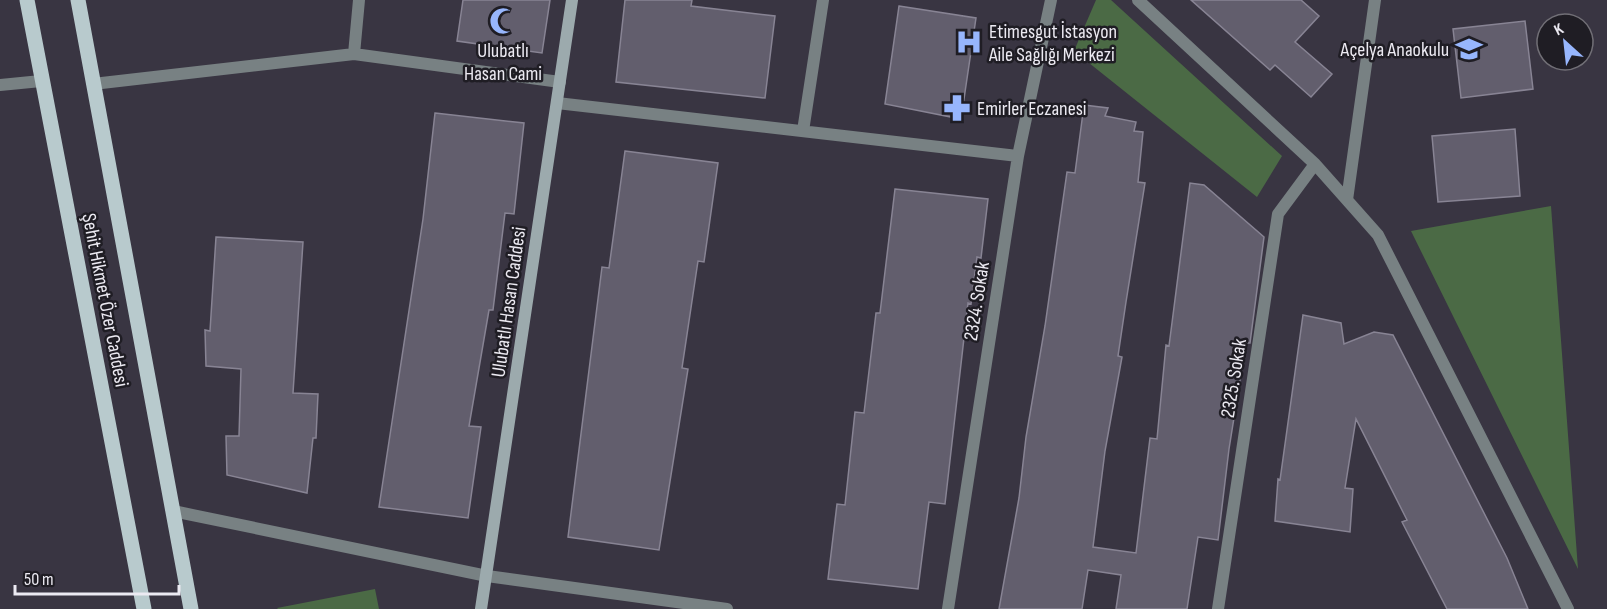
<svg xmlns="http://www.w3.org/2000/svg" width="1607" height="609" viewBox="0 0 1607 609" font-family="'Sofia Sans Condensed',sans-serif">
	<rect width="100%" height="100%" fill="#393542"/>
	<path fill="#4b6a45" d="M 1096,0 L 1111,0 L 1282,156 L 1257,197 L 1074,51 Z
		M 1551,206 L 1578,569 L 1411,231 Z
		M 375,589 L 379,609 L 278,609 L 277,608 Z"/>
	<path fill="#625e6d" stroke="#888494" stroke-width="1.5" d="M 463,0 L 550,0 L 542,53 L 457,41 Z
		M 625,0 L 692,0 L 691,6 L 775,16 L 765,98 L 616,82 Z
		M 1191,0 L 1301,0 L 1319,16 L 1295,42 L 1332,74 L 1311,97 L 1275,65 L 1270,70 Z
		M 899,6 L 976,18 L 961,119 L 885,104 Z
		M 1525,21 L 1533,89 L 1461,98 L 1453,29 Z
		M 1084,105 L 1108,108 L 1105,116 L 1136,122 L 1134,131 L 1143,132 L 1138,182 L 1145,183 L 1126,302 L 1118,356 L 1122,357 L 1105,451 L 1093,547 L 1136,553 L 1150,438 L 1157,439 L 1166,345 L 1169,346 L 1190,183 L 1204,185 L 1264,237 L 1250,343 L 1246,343 L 1229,449 L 1218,540 L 1198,537 L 1187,609 L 1116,609 L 1121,575 L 1088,570 L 1082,609 L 999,609 L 1019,498 L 1026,437 L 1045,326 L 1067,172 L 1075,173 Z
		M 435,113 L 524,123 L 514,214 L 505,213 L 493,310 L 489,310 L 469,426 L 481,427 L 468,518 L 379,507 L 423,219 Z
		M 1515,129 L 1520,196 L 1438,202 L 1432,136 Z
		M 625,151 L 718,163 L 704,262 L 698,261 L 682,368 L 688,369 L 659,550 L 568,537 L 602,267 L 609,268 Z
		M 895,189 L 988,199 L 981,258 L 977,257 L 971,304 L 968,303 L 945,504 L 929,502 L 918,589 L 828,579 L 837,504 L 845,505 L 855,412 L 864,413 L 876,313 L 880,313 Z
		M 216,237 L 303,242 L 293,393 L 318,394 L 316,438 L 313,438 L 307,493 L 227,475 L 226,436 L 239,436 L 241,369 L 206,366 L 205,330 L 210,331 Z
		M 1303,315 L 1341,323 L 1344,344 L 1374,332 L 1393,335 L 1507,558 L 1528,609 L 1447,609 L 1402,522 L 1407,520 L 1356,419 L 1345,488 L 1353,489 L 1350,532 L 1275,521 L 1278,479 L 1280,480 Z"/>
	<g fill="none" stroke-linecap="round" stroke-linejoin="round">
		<path stroke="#788183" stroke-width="12" d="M 1138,0 L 1315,164 L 1378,235 L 1568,609
			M 354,54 L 359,0
			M 93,84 L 354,54 L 560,82
			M 0,85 L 41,81
			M 557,103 L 1018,156
			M 803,131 L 823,0
			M 1347,200 L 1375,0
			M 173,511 L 487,576 L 727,609
			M 948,609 L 1018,156 L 1051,0
			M 1218,609 L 1278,214 L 1315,164"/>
		<path stroke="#9caaad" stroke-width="12" d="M 481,609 L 572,0"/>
		<path stroke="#b8cacd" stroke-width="15" d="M 27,0 L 144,609
			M 78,0 L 191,609"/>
	</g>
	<defs>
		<symbol id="mosque-bare" viewBox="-9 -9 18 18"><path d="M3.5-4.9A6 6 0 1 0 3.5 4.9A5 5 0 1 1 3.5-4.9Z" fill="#97b6fd" stroke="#1f1d24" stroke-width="2.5" paint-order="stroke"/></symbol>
		<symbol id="hospital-bare" viewBox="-9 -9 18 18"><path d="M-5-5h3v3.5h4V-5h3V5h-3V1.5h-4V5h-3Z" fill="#97b6fd" stroke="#1f1d24" stroke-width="2.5" paint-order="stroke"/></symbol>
		<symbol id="school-bare" viewBox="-9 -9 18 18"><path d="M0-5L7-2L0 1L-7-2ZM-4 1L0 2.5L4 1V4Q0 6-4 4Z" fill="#97b6fd" stroke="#1f1d24" stroke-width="2.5" paint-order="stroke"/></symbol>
		<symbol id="pharmacy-bare" viewBox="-9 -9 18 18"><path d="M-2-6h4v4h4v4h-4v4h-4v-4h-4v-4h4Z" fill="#97b6fd" stroke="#1f1d24" stroke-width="2.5" paint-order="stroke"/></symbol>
	</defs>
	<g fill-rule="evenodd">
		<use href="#mosque-bare" x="484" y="2" width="38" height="38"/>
		<use href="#hospital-bare" x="950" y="23" width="38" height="38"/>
		<use href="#school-bare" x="1450" y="30" width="38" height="38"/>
		<use href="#pharmacy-bare" x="938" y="89" width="38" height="38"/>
	</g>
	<g text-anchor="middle" stroke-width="5" stroke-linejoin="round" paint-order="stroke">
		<g font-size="20" fill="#eceaf2" stroke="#1f1d24" text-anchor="start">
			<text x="989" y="38">Etimesgut İstasyon<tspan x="989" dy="23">Aile Sağlığı Merkezi</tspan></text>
			<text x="1449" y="56" text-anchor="end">Açelya Anaokulu</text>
			<text x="503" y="57" text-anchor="middle">Ulubatlı<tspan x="503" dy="23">Hasan Cami</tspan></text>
			<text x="977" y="115">Emirler Eczanesi</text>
		</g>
		<g font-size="20" fill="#eceaf2" stroke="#1f1d24">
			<text transform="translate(106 300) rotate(79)" y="7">Şehit Hikmet Özer Caddesi</text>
			<text transform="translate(976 301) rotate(-81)" y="7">2324. Sokak</text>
			<text transform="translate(508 302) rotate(-82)" y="7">Ulubatlı Hasan Caddesi</text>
			<text transform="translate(1233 378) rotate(-81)" y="7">2325. Sokak</text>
		</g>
	</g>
	<g transform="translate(1565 42) rotate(333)"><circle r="28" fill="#1f1d24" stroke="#716f76" stroke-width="1.5"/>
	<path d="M0-4.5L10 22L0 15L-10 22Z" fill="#97b6fd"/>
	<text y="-9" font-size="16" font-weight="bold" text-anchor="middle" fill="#eceaf2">K</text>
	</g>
	<path d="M15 585v9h164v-9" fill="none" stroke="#eceaf2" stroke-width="3"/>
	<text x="24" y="585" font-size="18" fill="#eceaf2" stroke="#1f1d24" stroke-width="4.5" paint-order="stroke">50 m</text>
</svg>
